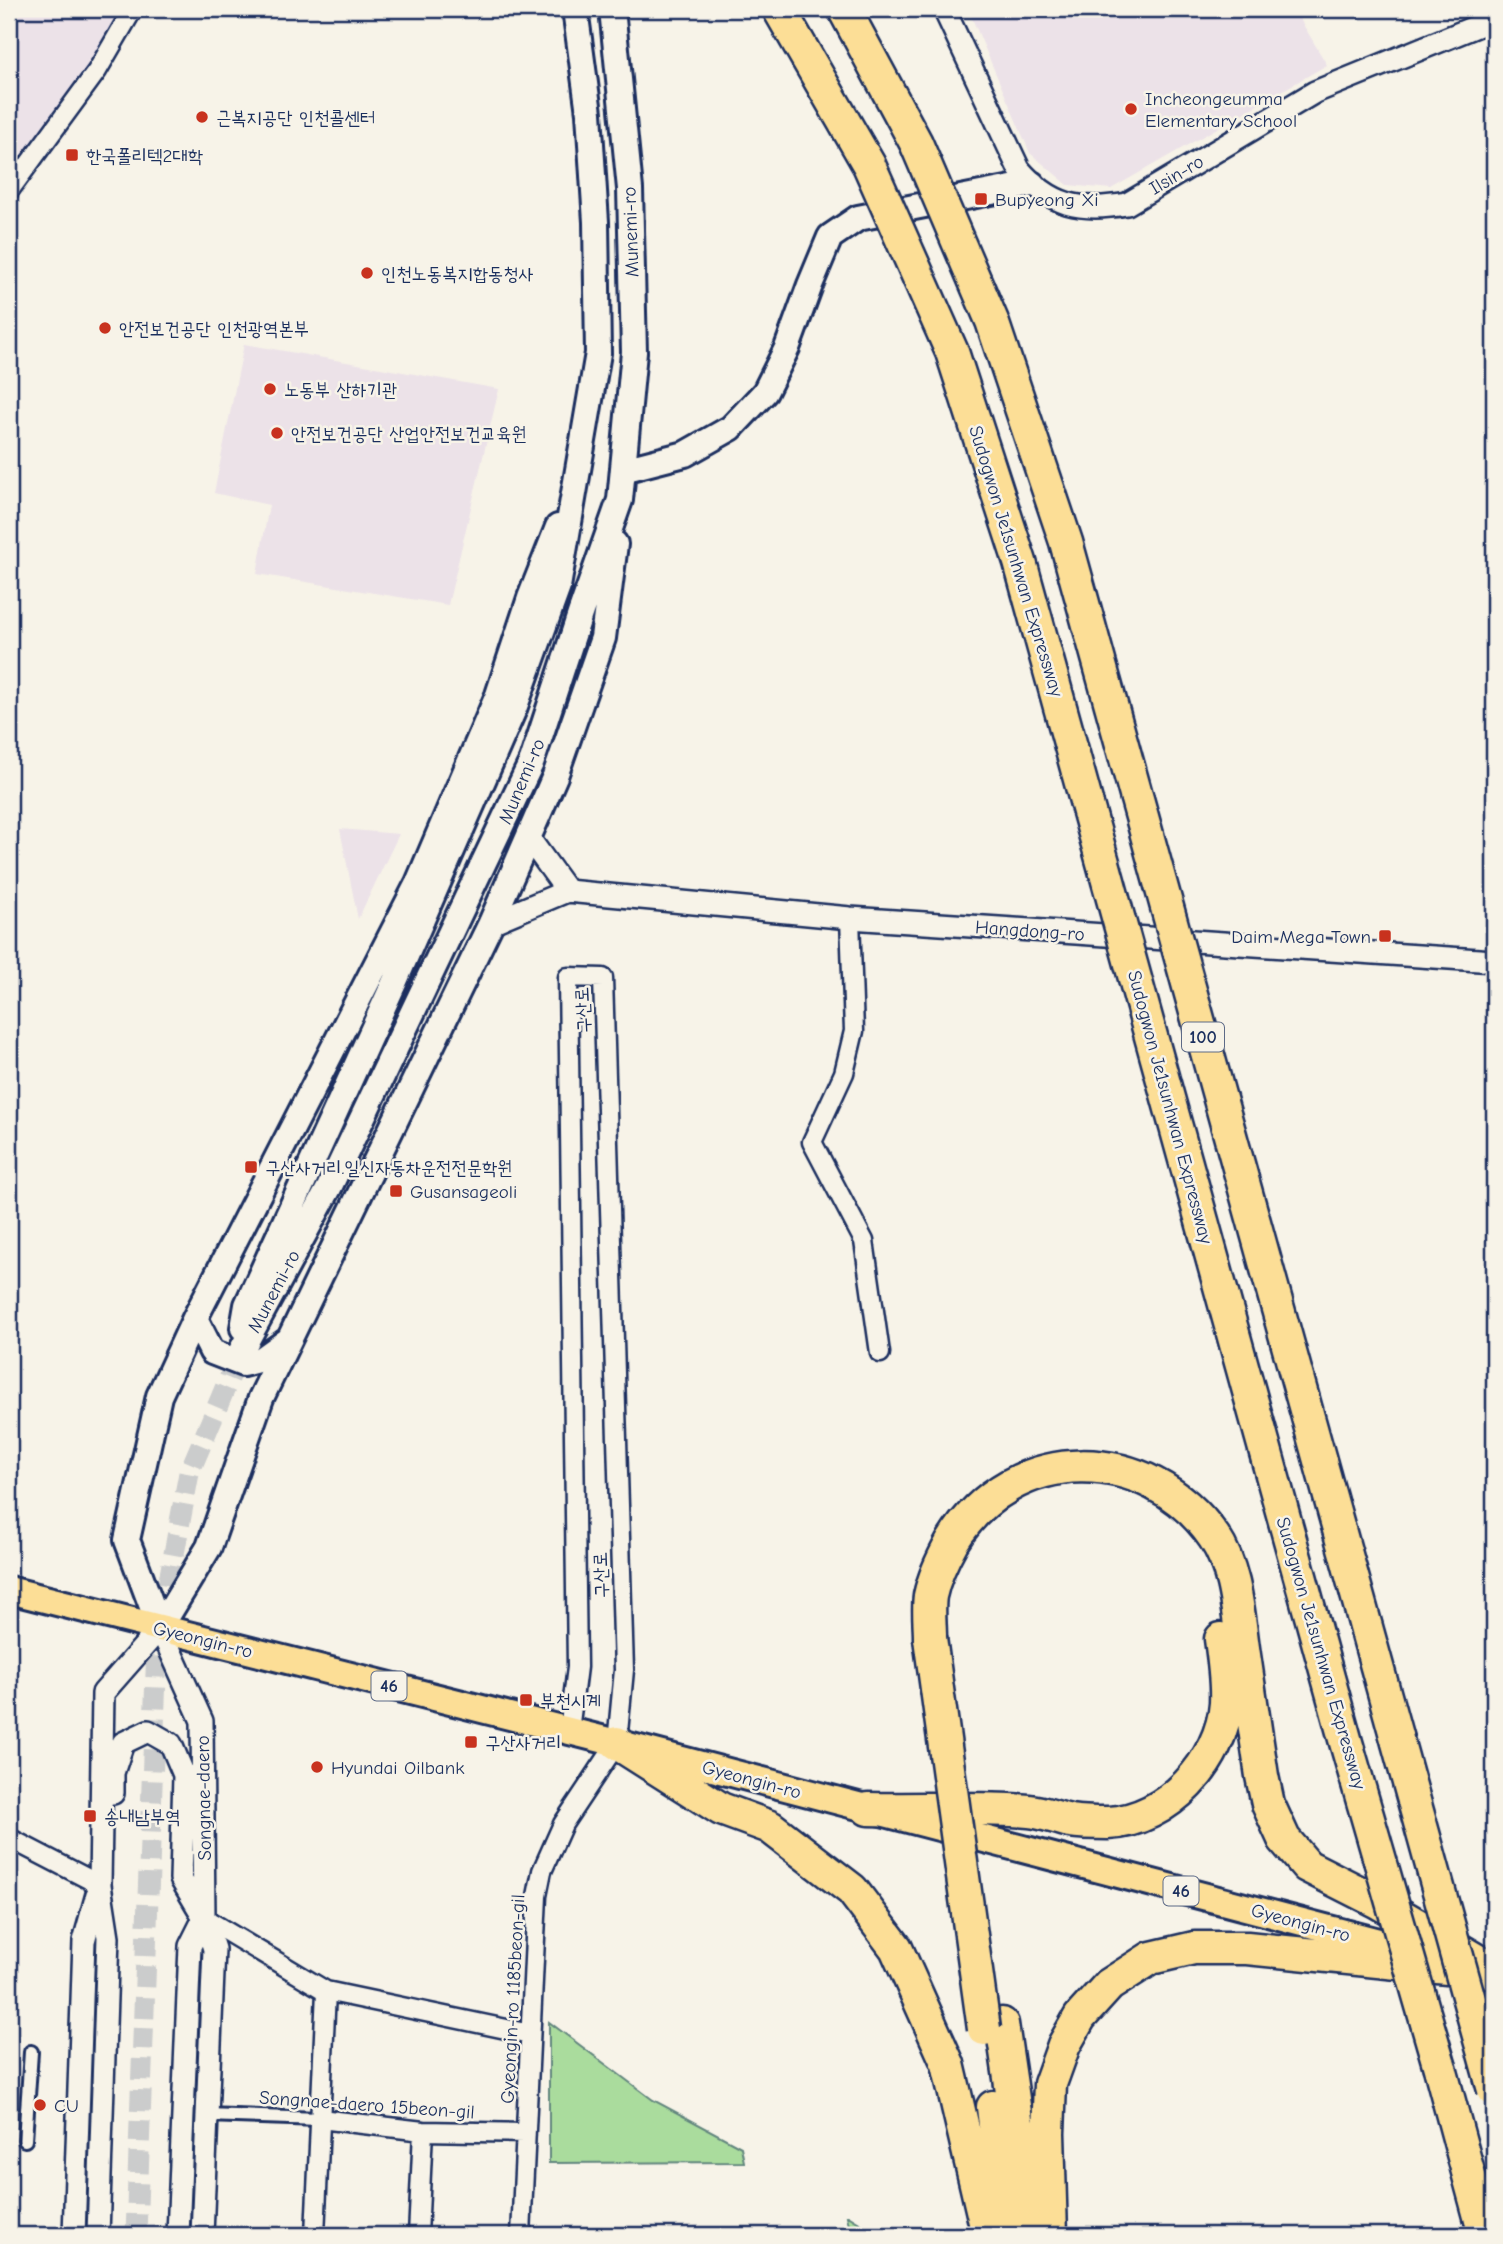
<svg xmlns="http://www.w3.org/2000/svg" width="1503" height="2244" viewBox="0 0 1503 2244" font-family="'Comic Neue','Poor Story',sans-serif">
	<rect width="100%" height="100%" fill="#f7f3e8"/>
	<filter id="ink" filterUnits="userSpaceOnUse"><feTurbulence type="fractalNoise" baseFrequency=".0143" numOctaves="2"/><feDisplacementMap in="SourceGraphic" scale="14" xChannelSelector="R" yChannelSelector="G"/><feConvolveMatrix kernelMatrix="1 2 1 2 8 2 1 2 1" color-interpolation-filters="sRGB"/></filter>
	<g filter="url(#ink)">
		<path fill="#ece2e8" d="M 9,9 L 121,9 L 90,65 L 9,172 Z
			M 968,9 L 1294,9 L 1327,65 L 1111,189 L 1068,185 L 1030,153 Z
			M 244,344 L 499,389 L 448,605 L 257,574 L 269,505 L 214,493 Z
			M 340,829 L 399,834 L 358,919 Z"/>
		<path fill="#aadc9d" stroke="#62867e" stroke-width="2" d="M 549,2022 L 653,2100 L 741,2147 L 744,2162 L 549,2163 Z
			M 847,2216 L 848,2216 L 879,2235 L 851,2235 Z"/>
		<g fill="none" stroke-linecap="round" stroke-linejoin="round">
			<path stroke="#cbcccc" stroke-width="21" stroke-dasharray="21 10" stroke-linecap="butt" d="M 136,2235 L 157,1645 L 189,1473 L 240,1353"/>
			<defs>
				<path id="pedestrian" d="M 206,2115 L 320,2119
					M 25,2140 L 31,2052"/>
				<path id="minor" d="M 9,191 L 97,71 L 133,9
					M 850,918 L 854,1031 L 844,1073 L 812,1142 L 864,1241 L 880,1353
					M 9,1838 L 100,1885
					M 204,1918 L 326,1991 L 530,2034
					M 320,2119 L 423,2131 L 525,2133
					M 315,2235 L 326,1991
					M 418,2235 L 423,2131
					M 521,2235 L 537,1896 L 542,1871 L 563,1824 L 617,1743 L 624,1670 L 603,978 L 568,977 L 577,1667 L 569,1731"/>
				<path id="tertiary" d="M 944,9 L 1019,169 C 1051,206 1080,212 1127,204 L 1315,92 L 1494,19
					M 528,837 L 567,891
					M 491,923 L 567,891 L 850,918 L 1494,961
					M 113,1793 L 113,1773 L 123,1743 L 148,1731 L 171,1744 L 184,1775 L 181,1879 L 203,1916
					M 74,2235 L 84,1941 L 97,1894
					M 98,2235 L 108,1937 L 100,1885 L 103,1693 L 160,1628 L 202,1721 L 204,1918 L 214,1949 L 202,2235
					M 178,2235 L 190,1946 L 204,1918"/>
				<path id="secondary" d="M 623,470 L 685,454 L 731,428 L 765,392 L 787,348 L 810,285 L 830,237 L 858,218 L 1032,184
					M 195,1318 L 212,1352 L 243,1364 L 262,1359 L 287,1341
					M 243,1328 L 247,1305 L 395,981 L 514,709 L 558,587 L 598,353 L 596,222 L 589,113 L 575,9
					M 240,1353 L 329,1188 L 532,761 L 580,614 L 620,500 L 634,352 L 630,189 L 612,9
					M 160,1628 L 127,1540 L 159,1396 L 195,1318 L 418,883 L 498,695 L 530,598 L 558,527
					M 160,1628 L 209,1547 L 261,1398 L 491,923 L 555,776 L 603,638 L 615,544"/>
				<path id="primary" d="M 9,1590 L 617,1743 L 1421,1953"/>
				<path id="motorway" d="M 930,1638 C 930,1625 928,1609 930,1596 C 934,1577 943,1558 952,1542 C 1013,1442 1148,1442 1214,1537 C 1237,1571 1238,1616 1244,1655 C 1250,1695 1256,1736 1262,1776 L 1268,1804 L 1284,1839 L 1307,1866 L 1378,1902 L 1494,1970
					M 617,1743 L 721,1809 L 770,1827 L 852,1890 L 896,1948 L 948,2064 L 988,2235
					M 868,1809 C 921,1810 976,1807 1029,1811 C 1043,1812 1056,1818 1070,1821 C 1082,1823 1096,1823 1108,1823 C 1167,1821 1222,1761 1226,1703 C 1227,1682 1224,1660 1221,1639
					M 1002,2024 L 1033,2235
					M 1440,2068 L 1485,2235
					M 993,2107 L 1008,2235
					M 1051,2235 L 1048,2133 L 1050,2084 L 1064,2045 L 1080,2017 L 1109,1985 L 1151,1958 L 1194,1948 L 1247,1948 L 1487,1972"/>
			</defs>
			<use href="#pedestrian" stroke="#1b2f5e" stroke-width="18"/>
			<use href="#minor" stroke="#1b2f5e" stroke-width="23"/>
			<use href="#tertiary" stroke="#1b2f5e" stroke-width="26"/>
			<use href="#secondary" stroke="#1b2f5e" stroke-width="30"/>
			<use href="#primary" stroke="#1b2f5e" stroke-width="32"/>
			<use href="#motorway" stroke="#1b2f5e" stroke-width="37"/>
			<use href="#pedestrian" stroke="#f7f3e8" stroke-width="12"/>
			<use href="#minor" stroke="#f7f3e8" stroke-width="18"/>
			<use href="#tertiary" stroke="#f7f3e8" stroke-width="21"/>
			<use href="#secondary" stroke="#f7f3e8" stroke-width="24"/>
			<use href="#primary" stroke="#fcde96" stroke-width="26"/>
			<use href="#motorway" stroke="#fcde96" stroke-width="32"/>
			<defs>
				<path id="motorway-bridge" d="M 779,9 L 869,165 L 952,352 L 1020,562 L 1345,1739 L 1440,2068
					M 844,9 L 916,143 L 992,321 L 1066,542 L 1494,2090
					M 930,1638 L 984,2029"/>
			</defs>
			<use href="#motorway-bridge" stroke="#1b2f5e" stroke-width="37" stroke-linecap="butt"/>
			<use href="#motorway-bridge" stroke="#fcde96" stroke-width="32"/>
		</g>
	</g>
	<g fill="#c8321e" stroke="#f7f3e8" stroke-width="2.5">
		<circle cx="1131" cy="109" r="7"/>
		<circle cx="202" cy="117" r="7"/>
		<rect x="65" y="148" width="14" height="14" rx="3.5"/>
		<rect x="974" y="192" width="14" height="14" rx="3.5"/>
		<circle cx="367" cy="273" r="7"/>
		<circle cx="105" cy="328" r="7"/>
		<circle cx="270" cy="389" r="7"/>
		<circle cx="277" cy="433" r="7"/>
		<rect x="1378" y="929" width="14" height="14" rx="3.5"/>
		<rect x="244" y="1160" width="14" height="14" rx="3.5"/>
		<rect x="389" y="1184" width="14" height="14" rx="3.5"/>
		<rect x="519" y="1693" width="14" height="14" rx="3.5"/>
		<rect x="464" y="1735" width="14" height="14" rx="3.5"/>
		<circle cx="317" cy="1767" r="7"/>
		<rect x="83" y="1809" width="14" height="14" rx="3.5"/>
		<circle cx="40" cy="2105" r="7"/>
	</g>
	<g text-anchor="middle" stroke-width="5" stroke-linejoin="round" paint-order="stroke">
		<g fill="#f7f3e8" stroke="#5d6a87" stroke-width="2">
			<rect x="1182" y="1022.5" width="42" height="29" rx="5"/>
			<rect x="371.5" y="1671.5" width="35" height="29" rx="5"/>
			<rect x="1163.5" y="1876.5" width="35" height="29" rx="5"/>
		</g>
		<g font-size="18" font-weight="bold" fill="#1b2f5e">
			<text x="1203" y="1043">100</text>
			<text x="389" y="1692">46</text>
			<text x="1181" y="1897">46</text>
		</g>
		<g font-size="19" fill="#1b2f5e" stroke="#f7f3e8" text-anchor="start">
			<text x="1145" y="105">Incheongeumma<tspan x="1145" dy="22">Elementary School</tspan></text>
			<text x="216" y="124">근복지공단 인천콜센터</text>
			<text x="86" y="162">한국폴리텍2대학</text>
			<text x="995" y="206">Bupyeong Xi</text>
			<text x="381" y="280">인천노동복지합동청사</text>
			<text x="119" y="335">안전보건공단 인천광역본부</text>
			<text x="284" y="396">노동부 산하기관</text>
			<text x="291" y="440">안전보건공단 산업안전보건교육원</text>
			<text x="1371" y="943" text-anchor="end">Daim Mega Town</text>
			<text x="265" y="1174">구산사거리.일신자동차운전전문학원</text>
			<text x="410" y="1198">Gusansageoli</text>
			<text x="540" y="1707">부천시계</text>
			<text x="485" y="1749">구산사거리</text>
			<text x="331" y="1774">Hyundai Oilbank</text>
			<text x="104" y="1823">송내남부역</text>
			<text x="54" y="2112">CU</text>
		</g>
		<g font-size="19" fill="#1b2f5e" stroke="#f7f3e8">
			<text transform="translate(1176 174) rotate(-31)" y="7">Ilsin-ro</text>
			<text transform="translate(630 232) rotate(-92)" y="7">Munemi-ro</text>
			<text transform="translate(1017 561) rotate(73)" y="7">Sudogwon Je1sunhwan Expressway</text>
			<text transform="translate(521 781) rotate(-67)" y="7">Munemi-ro</text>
			<text transform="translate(1030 930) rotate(4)" y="7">Hangdong-ro</text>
			<text transform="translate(582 1010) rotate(-93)" y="7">구산로</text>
			<text transform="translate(1171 1107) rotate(75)" y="7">Sudogwon Je1sunhwan Expressway</text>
			<text transform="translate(273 1291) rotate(-62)" y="7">Munemi-ro</text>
			<text transform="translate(600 1575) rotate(-92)" y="7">구산로</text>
			<text transform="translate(203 1639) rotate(14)" y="7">Gyeongin-ro</text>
			<text transform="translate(1322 1653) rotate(74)" y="7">Sudogwon Je1sunhwan Expressway</text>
			<text transform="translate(752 1779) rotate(15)" y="7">Gyeongin-ro</text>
			<text transform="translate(203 1798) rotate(-91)" y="7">Songnae-daero</text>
			<text transform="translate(1301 1922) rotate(15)" y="7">Gyeongin-ro</text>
			<text transform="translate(512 1999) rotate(-87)" y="7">Gyeongin-ro 1185beon-gil</text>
			<text transform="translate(367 2104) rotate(4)" y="7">Songnae-daero 15beon-gil</text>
		</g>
	</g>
	<rect width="1503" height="2244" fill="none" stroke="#f7f3e8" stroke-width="35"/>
	<rect x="18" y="18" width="1468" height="2209" fill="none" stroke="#1b2f5e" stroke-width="2.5" filter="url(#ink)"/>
</svg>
